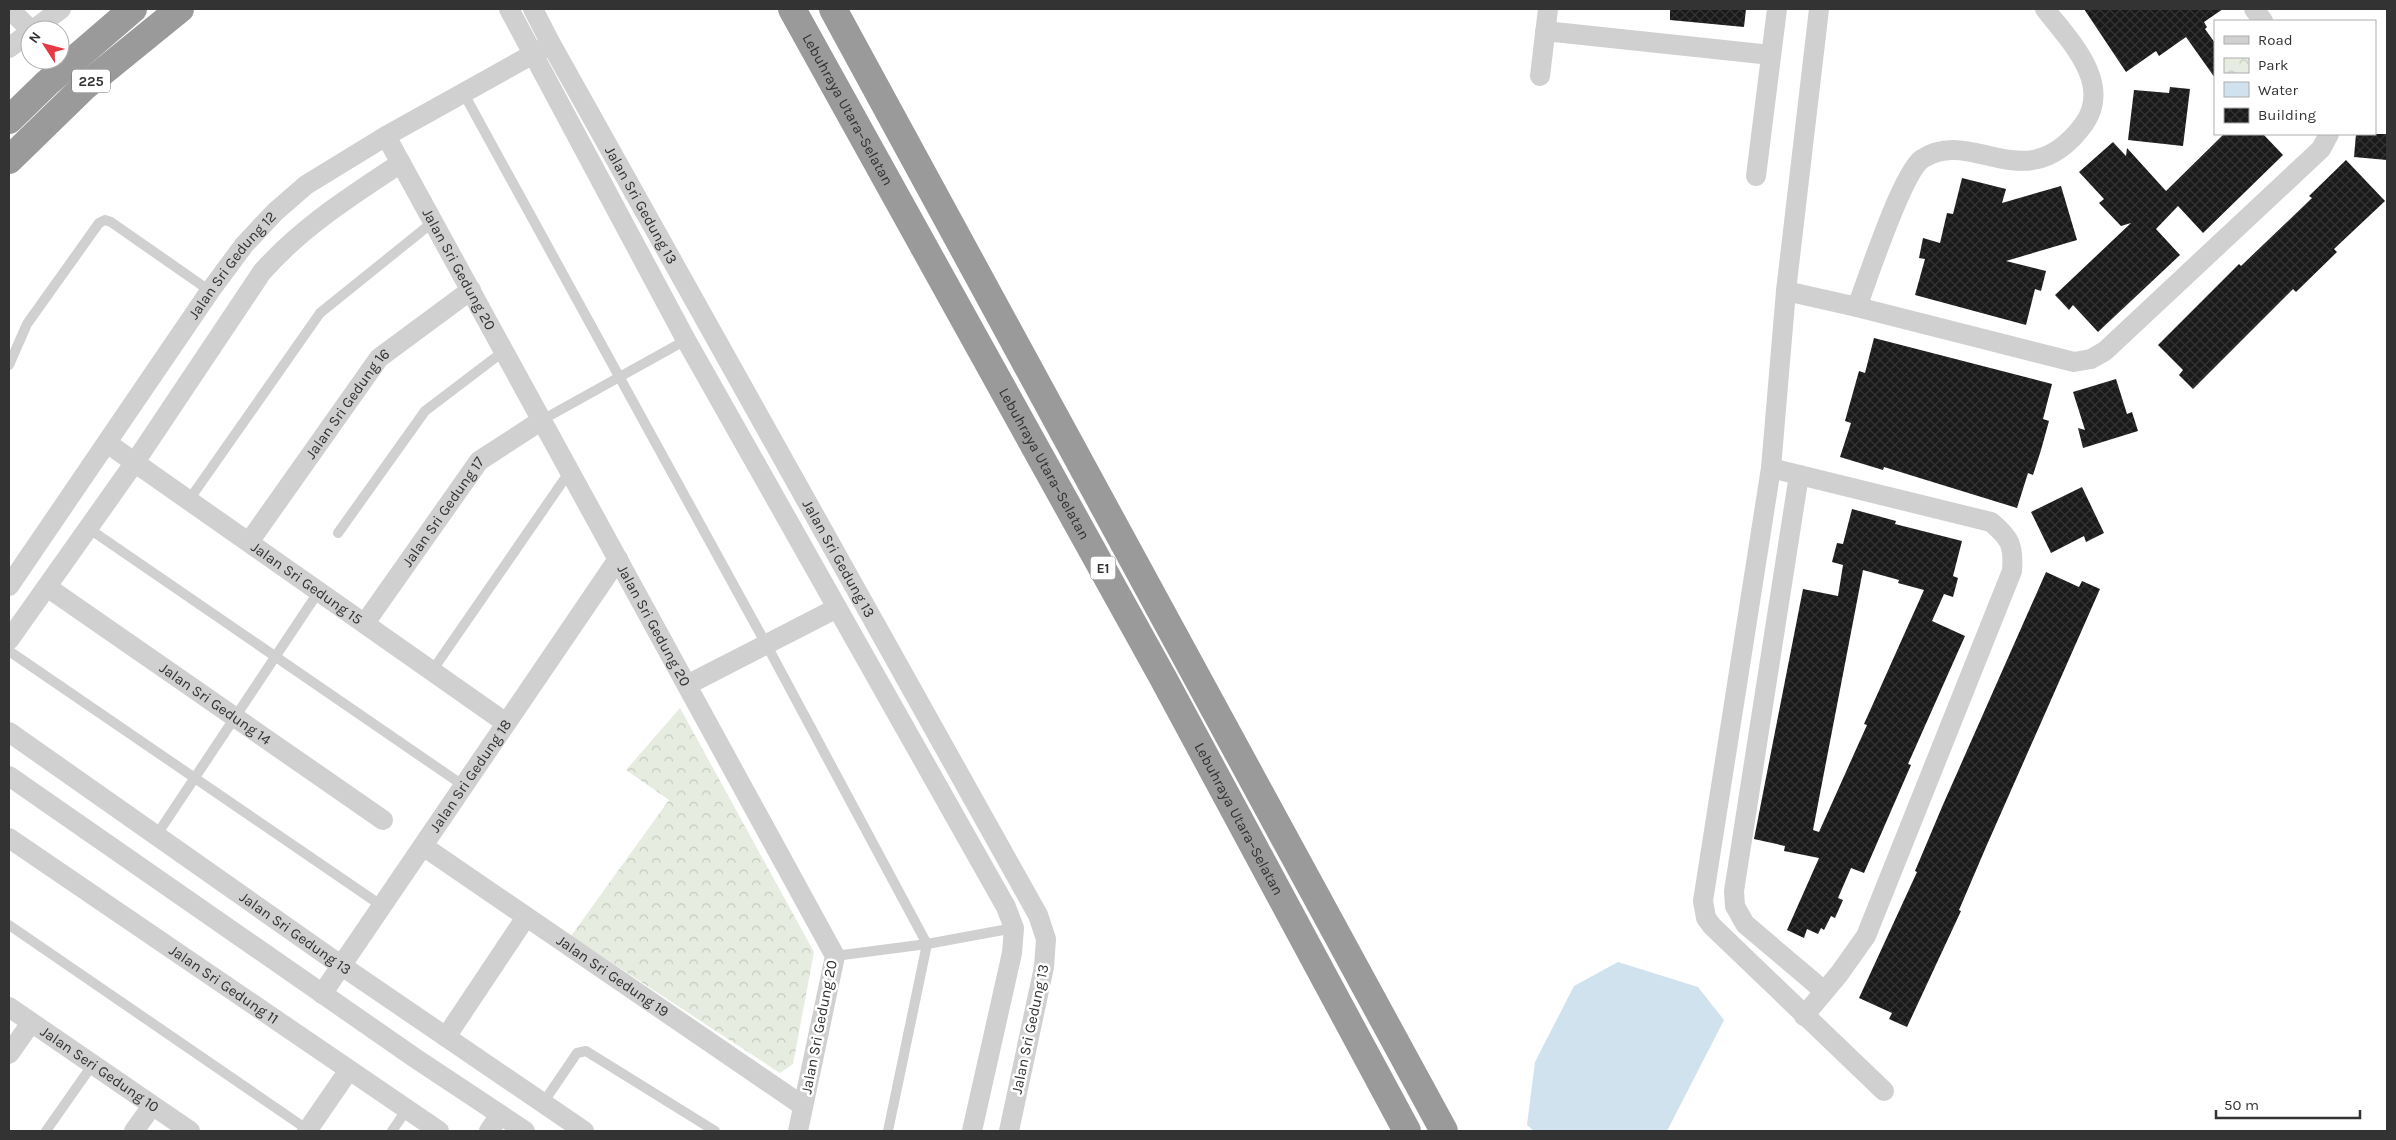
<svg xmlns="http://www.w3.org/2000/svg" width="2396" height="1140" viewBox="0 0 2396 1140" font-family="Karla,sans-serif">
	<defs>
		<pattern id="park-crowns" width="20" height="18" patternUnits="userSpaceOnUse" patternTransform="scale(1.25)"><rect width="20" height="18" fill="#e6ecdf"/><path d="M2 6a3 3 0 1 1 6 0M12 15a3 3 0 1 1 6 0" fill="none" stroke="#c6cbc0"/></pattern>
		<pattern id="building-cross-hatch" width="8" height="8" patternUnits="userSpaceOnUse" patternTransform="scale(1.25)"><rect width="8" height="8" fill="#1a1a1a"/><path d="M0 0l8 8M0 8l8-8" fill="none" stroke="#333"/></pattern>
	</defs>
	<rect width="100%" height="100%" fill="#fff"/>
	<path fill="url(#park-crowns)" d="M 680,708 L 814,952 L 793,1064 L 780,1073 L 571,936 L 669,800 L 626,770 Z"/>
	<path fill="#cfe2ee" d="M 1618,962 L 1698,987 L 1724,1020 L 1667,1131 L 1534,1131 L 1527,1125 L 1535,1062 L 1574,986 Z"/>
	<path fill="url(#building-cross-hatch)" fill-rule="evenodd" d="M 1670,9 L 1746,9 L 1744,27 L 1670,20 Z
		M 2084,9 L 2223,9 L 2204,22 L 2207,27 L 2205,29 L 2215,43 L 2215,78 L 2186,37 L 2159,56 L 2156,51 L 2126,72 Z
		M 2170,87 L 2190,89 L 2183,146 L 2128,140 L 2134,90 L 2169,93 Z
		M 2224,134 L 2263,134 L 2283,155 L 2203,233 L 2178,206 L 2156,229 L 2180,255 L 2098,332 L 2073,305 L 2069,310 L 2055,295 L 2131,223 L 2121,226 L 2099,203 L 2104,199 L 2079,172 L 2113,142 L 2126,156 L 2127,148 L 2166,191 Z
		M 2356,134 L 2387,134 L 2387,160 L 2354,157 Z
		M 2346,160 L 2385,201 L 2334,249 L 2337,252 L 2296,292 L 2293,289 L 2193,389 L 2179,375 L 2183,370 L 2158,345 L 2239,264 L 2241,266 L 2312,198 L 2309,196 Z
		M 1962,178 L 2006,189 L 2002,203 L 2061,186 L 2077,240 L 2006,261 L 2046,271 L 2041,291 L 2035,289 L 2026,325 L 1915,295 L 1925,259 L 1919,258 L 1923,238 L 1940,243 L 1947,213 L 1953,214 Z
		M 1874,338 L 2052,384 L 2043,419 L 2049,421 L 2041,450 L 2033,475 L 2028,473 L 2017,508 L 1884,467 L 1883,470 L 1840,457 L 1851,423 L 1845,421 L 1859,371 L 1865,373 Z
		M 2116,379 L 2127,414 L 2132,412 L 2138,431 L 2083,448 L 2078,428 L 2085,430 L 2073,392 Z
		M 2082,487 L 2104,533 L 2086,542 L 2084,536 L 2051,553 L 2031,512 Z
		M 1852,509 L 1896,521 L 1895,524 L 1962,541 L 1953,576 L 1958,578 L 1953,597 L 1944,594 L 1932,621 L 1965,636 L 1908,764 L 1911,765 L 1864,873 L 1851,868 L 1838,898 L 1843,900 L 1835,918 L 1831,916 L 1824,930 L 1821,928 L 1818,934 L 1807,929 L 1804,938 L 1787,930 L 1819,858 L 1784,851 L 1785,846 L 1754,839 L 1803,589 L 1838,596 L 1843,565 L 1832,562 L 1837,543 L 1843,544 ZM 1863,570 L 1899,580 L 1898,583 L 1924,590 L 1864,724 L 1867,725 L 1819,832 L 1813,830 Z
		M 2046,572 L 2079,587 L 2082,581 L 2100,589 L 1986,847 L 1959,910 L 1961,911 L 1907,1027 L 1889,1019 L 1892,1013 L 1859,998 L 1917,872 L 1915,871 L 1942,807 Z"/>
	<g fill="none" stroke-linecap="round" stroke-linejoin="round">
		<path stroke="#d0d0d0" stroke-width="10" d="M 464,94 L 766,644 L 927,944 L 888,1131
			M 9,365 L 27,324 L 99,223 L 105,220 L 111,222 L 210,291
			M 542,420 L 686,340
			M 189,500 L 320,313 L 433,222
			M 88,528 L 464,786
			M 338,533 L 425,411 L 504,351
			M 9,651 L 382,906
			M 432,671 L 570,471
			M 156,836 L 319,591
			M 9,925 L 308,1130
			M 835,956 L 927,944 L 1014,928
			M 543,1103 L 577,1053 L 586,1051 L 715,1131
			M 46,1131 L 93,1064
			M 392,1131 L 407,1109"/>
		<g stroke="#d0d0d0" stroke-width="20">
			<path d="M 9,9 L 31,30"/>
			<path d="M 509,9 L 686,340 L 1006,907 L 1014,928 L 1012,953 L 972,1131"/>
			<path id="s1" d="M 533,9 L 551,44 L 1038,915 L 1046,939 L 1044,967 L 1009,1131"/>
			<path d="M 1819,9 L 1786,291 L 1771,468 L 1703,901 L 1706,918 L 1712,926 L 1884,1091"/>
			<path d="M 2254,9 L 2263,21"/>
			<path d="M 33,30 L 61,9"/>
			<path d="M 1545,31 L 1771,55"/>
			<path d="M 9,48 L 30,32"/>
			<path d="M 1540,76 L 1548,9"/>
			<path id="s2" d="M 386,136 L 835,956 L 798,1131"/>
			<path d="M 1756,176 L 1777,9"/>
			<path d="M 1786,291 L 1857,307 L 2074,362 L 2091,359 L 2105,351 L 2321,149 L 2329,134"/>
			<path d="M 1857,307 C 1868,278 1902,173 1922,159 C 1973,125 2026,203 2084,124 C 2113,83 2069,40 2045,9"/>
			<path id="s3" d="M 107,443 L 506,723"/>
			<path d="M 1771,468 L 1991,522 C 2010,538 2014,545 2012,571 L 1866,936 L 1839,974 L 1804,1016"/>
			<path d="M 1799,475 L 1734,891 L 1735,906 L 1745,924 L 1824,991"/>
			<path id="s4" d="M 249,542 L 379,358 L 471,290"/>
			<path id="s5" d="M 9,586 L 210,291 L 244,245 L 275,212 L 306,185 L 386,136 L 544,48"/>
			<path id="s6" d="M 47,587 L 383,820"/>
			<path id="s7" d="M 365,623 L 479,461 L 542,420"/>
			<path d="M 9,640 L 135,462 L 262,272 C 302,227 351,196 401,163"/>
			<path d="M 687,685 L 837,608"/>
			<path id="s8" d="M 9,732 L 342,966 L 584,1131"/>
			<path d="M 9,776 L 415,1058 L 525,1131"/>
			<path id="s9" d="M 9,838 L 439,1131"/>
			<path id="s10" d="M 423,846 L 803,1106"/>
			<path id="s11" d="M 322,994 L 618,559"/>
			<path id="s12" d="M 9,1007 L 190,1131"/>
			<path d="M 446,1037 L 526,917"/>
			<path d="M 9,1054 L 31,1023"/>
			<path d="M 134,1131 L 152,1106"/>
			<path d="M 307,1131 L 349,1070"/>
			<path d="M 489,1131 L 500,1115"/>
		</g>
		<g stroke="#9a9a9a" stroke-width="28">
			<path id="s13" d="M 792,9 L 1162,676 L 1407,1131"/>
			<path d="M 833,9 L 1444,1131"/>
			<path d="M 9,120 L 47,83 L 133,9"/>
			<path d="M 9,160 L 84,87 L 180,9"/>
		</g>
	</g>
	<g text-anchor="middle" stroke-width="5" stroke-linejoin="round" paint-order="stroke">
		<g fill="#fff" stroke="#707070" stroke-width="1">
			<rect x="72" y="69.5" width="38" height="23" rx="4"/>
			<rect x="1090.5" y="556.5" width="25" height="23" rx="4"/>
		</g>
		<g font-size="14" font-weight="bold" fill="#333">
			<text x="91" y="86">225</text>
			<text x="1103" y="573">E1</text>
		</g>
		<g font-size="15" fill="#333" stroke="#fff">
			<text dy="5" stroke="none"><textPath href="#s13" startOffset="115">Lebuhraya Utara–Selatan</textPath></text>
			<text dy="5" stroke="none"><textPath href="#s1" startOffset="224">Jalan Sri Gedung 13</textPath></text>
			<text dy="5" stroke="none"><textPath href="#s5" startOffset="391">Jalan Sri Gedung 12</textPath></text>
			<text dy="5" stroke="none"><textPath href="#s2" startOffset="152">Jalan Sri Gedung 20</textPath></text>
			<text dy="5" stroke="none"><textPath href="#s4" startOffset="170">Jalan Sri Gedung 16</textPath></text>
			<text dy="5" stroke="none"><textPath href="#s13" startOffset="520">Lebuhraya Utara–Selatan</textPath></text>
			<text dy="5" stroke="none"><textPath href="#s7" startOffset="136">Jalan Sri Gedung 17</textPath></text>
			<text dy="5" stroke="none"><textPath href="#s1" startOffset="629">Jalan Sri Gedung 13</textPath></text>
			<text dy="5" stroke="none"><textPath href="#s3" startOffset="244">Jalan Sri Gedung 15</textPath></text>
			<text dy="5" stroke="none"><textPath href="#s2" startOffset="558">Jalan Sri Gedung 20</textPath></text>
			<text dy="5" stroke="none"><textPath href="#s6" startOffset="205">Jalan Sri Gedung 14</textPath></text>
			<text dy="5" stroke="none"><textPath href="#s11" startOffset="264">Jalan Sri Gedung 18</textPath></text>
			<text dy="5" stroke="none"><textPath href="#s13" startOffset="925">Lebuhraya Utara–Selatan</textPath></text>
			<text dy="5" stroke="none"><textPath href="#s8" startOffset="350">Jalan Sri Gedung 13</textPath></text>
			<text dy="5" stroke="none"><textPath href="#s10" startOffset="230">Jalan Sri Gedung 19</textPath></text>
			<text dy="5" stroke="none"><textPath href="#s9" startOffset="260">Jalan Sri Gedung 11</textPath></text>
			<text transform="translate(819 1027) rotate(-79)" y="5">Jalan Sri Gedung 20</text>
			<text transform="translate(1030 1029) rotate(-78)" y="5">Jalan Sri Gedung 13</text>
			<text dy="5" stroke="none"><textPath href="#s12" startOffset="110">Jalan Seri Gedung 10</textPath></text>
		</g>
	</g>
	<rect width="2396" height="1140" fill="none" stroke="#333333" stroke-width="20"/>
	<rect x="2214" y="20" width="162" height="115" fill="#ffffff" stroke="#adadad"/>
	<rect x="2224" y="36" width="25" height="8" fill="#d0d0d0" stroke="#adadad"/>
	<text x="2258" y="45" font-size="15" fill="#333333">Road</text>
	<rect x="2224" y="58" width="25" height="15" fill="url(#park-crowns)" stroke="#adadad"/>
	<text x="2258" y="70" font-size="15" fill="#333333">Park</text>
	<rect x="2224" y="82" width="25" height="15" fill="#cfe2ee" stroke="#adadad"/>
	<text x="2258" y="95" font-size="15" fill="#333333">Water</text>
	<rect x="2224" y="108" width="25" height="15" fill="url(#building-cross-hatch)" stroke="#adadad"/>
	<text x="2258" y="120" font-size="15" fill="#333333">Building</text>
	<g transform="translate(45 45) rotate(306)"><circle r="24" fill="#ffffff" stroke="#adadad"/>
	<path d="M0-4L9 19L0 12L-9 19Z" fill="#e63946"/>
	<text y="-8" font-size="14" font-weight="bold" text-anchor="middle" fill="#333333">N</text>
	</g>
	<path d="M2216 1110v8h144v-8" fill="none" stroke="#333333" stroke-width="2.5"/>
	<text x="2224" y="1110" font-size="15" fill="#333333" stroke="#ffffff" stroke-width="4" paint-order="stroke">50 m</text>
</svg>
